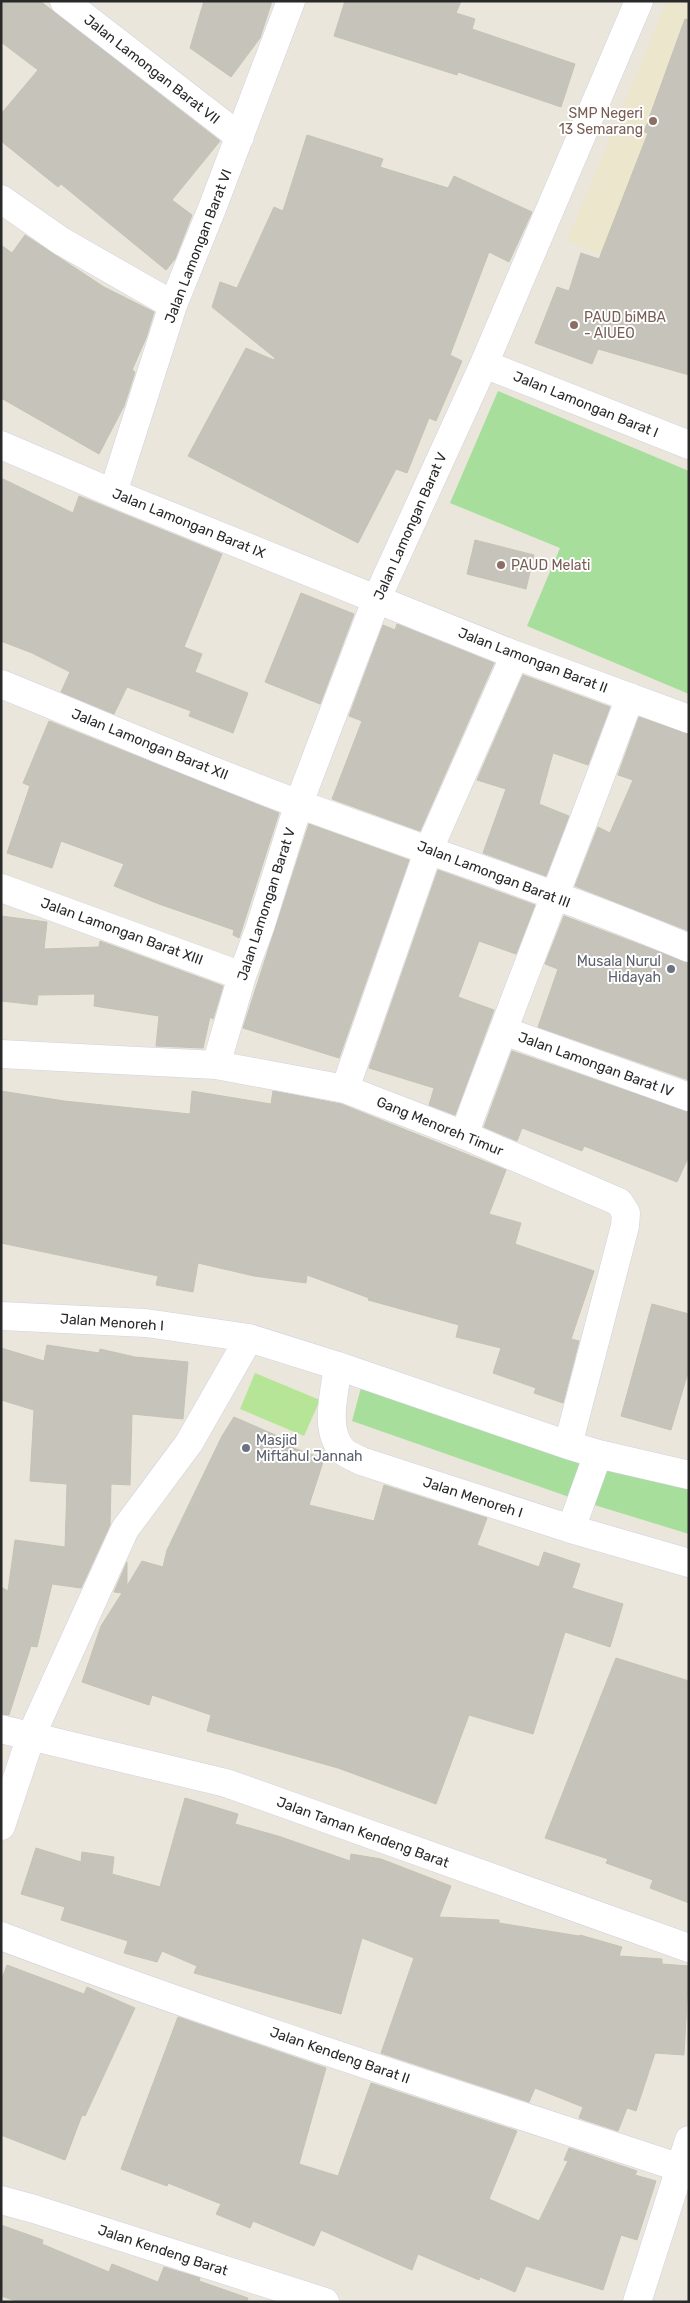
<svg xmlns="http://www.w3.org/2000/svg" width="690" height="2303" viewBox="0 0 690 2303" font-family="Rubik,sans-serif">
	<rect width="100%" height="100%" fill="#eae6db"/>
	<path fill="#ebe6cc" d="M 667,1 L 689,1 L 689,288 L 567,241 Z"/>
	<path fill="#a7de9b" d="M 498,391 L 689,471 L 689,694 L 527,626 L 560,548 L 450,503 Z
		M 362,1384 L 689,1486 L 689,1534 L 575,1499 L 352,1421 Z"/>
	<path fill="#b7e597" d="M 255,1373 L 320,1400 L 304,1436 L 240,1409 Z"/>
	<path fill="#c6c4ba" stroke="#c5c2b5" d="M 1,1 L 40,1 L 220,141 L 172,200 L 192,215 L 175,259 L 166,270 L 61,184 L 58,187 L 1,141 L 1,114 L 38,70 L 1,42 Z
		M 204,1 L 272,1 L 260,38 L 231,77 L 190,48 Z
		M 345,1 L 461,1 L 456,13 L 475,19 L 472,29 L 575,64 L 561,107 L 458,72 L 457,75 L 334,36 Z
		M 685,19 L 689,20 L 689,375 L 598,349 L 592,364 L 535,343 L 557,287 L 569,291 L 581,253 L 599,259 L 648,133 L 644,132 Z
		M 307,135 L 383,159 L 380,167 L 448,188 L 454,176 L 532,212 L 509,262 L 489,252 L 450,355 L 462,361 L 436,421 L 429,418 L 407,473 L 396,469 L 358,543 L 188,456 L 246,348 L 274,360 L 275,358 L 212,307 L 220,282 L 237,288 L 274,207 L 283,211 Z
		M 25,235 L 104,287 L 154,312 L 146,338 L 132,370 L 135,372 L 124,406 L 99,454 L 1,398 L 1,245 L 12,253 Z
		M 1,478 L 73,513 L 79,496 L 222,554 L 184,647 L 202,654 L 195,672 L 248,693 L 233,733 L 189,716 L 191,711 L 127,687 L 114,714 L 61,692 L 70,672 L 32,653 L 1,641 Z
		M 475,540 L 534,555 L 526,589 L 467,574 Z
		M 301,593 L 354,614 L 320,704 L 265,682 Z
		M 397,624 L 494,663 L 420,831 L 332,799 L 362,721 L 349,716 L 383,625 L 395,630 Z
		M 523,675 L 610,707 L 588,765 L 553,753 L 539,804 L 569,816 L 546,876 L 483,853 L 506,789 L 477,780 Z
		M 639,717 L 689,734 L 689,931 L 575,886 L 598,827 L 610,833 L 633,780 L 618,775 Z
		M 49,721 L 279,813 L 239,938 L 233,935 L 234,930 L 159,904 L 114,886 L 124,864 L 61,841 L 52,868 L 7,853 L 30,786 L 23,783 Z
		M 309,824 L 409,860 L 339,1058 L 243,1028 Z
		M 438,870 L 535,905 L 516,954 L 479,941 L 458,997 L 494,1010 L 455,1115 L 429,1105 L 434,1088 L 369,1068 Z
		M 1,916 L 47,922 L 44,949 L 99,947 L 100,941 L 223,986 L 213,1019 L 210,1017 L 203,1048 L 156,1046 L 159,1016 L 94,1006 L 95,994 L 38,995 L 37,1005 L 1,1001 Z
		M 564,916 L 689,963 L 689,1080 L 538,1027 L 558,969 L 545,964 Z
		M 512,1051 L 689,1112 L 689,1156 L 677,1182 L 584,1146 L 582,1151 L 522,1128 L 517,1141 L 484,1127 Z
		M 1,1091 L 64,1101 L 190,1114 L 192,1091 L 271,1104 L 273,1091 L 341,1104 L 506,1170 L 489,1214 L 521,1223 L 515,1244 L 594,1271 L 571,1339 L 579,1341 L 563,1403 L 534,1393 L 536,1388 L 493,1373 L 501,1348 L 456,1337 L 459,1325 L 368,1300 L 369,1298 L 307,1275 L 306,1283 L 254,1276 L 198,1263 L 193,1292 L 156,1285 L 158,1276 L 1,1243 Z
		M 652,1304 L 689,1314 L 689,1369 L 671,1430 L 621,1416 Z
		M 47,1345 L 99,1353 L 100,1349 L 135,1357 L 188,1362 L 183,1419 L 132,1414 L 130,1485 L 111,1484 L 110,1525 L 81,1588 L 52,1584 L 37,1647 L 31,1646 L 9,1715 L 1,1714 L 1,1587 L 8,1591 L 15,1540 L 65,1547 L 67,1484 L 30,1481 L 34,1410 L 1,1400 L 1,1348 L 44,1361 Z
		M 234,1417 L 280,1437 L 277,1442 L 324,1459 L 309,1505 L 374,1521 L 384,1485 L 487,1518 L 477,1545 L 539,1567 L 544,1552 L 580,1564 L 572,1588 L 623,1604 L 610,1647 L 565,1632 L 533,1734 L 469,1715 L 436,1804 L 338,1768 L 207,1731 L 211,1715 L 152,1695 L 149,1705 L 82,1682 L 101,1626 L 122,1593 L 114,1592 L 127,1562 L 127,1586 L 142,1561 L 163,1567 L 167,1550 L 222,1436 Z
		M 616,1658 L 689,1681 L 689,1903 L 650,1888 L 653,1880 L 606,1863 L 608,1859 L 545,1838 Z
		M 185,1798 L 238,1814 L 235,1824 L 278,1836 L 350,1861 L 351,1854 L 381,1859 L 451,1886 L 439,1917 L 499,1920 L 499,1923 L 579,1936 L 580,1935 L 622,1947 L 619,1956 L 662,1959 L 662,1964 L 689,1966 L 684,2055 L 655,2053 L 636,2111 L 627,2108 L 618,2131 L 579,2118 L 583,2107 L 535,2088 L 529,2102 L 381,2053 L 414,1958 L 362,1938 L 341,2014 L 194,1973 L 197,1966 L 162,1951 L 157,1962 L 124,1953 L 128,1941 L 61,1920 L 65,1907 L 21,1894 L 36,1848 L 81,1862 L 82,1852 L 114,1857 L 112,1874 L 160,1887 Z
		M 7,1965 L 84,1994 L 87,1987 L 135,2008 L 85,2116 L 82,2115 L 65,2160 L 1,2135 L 1,1981 Z
		M 178,2017 L 326,2068 L 299,2164 L 338,2176 L 371,2083 L 517,2131 L 489,2199 L 539,2221 L 568,2161 L 564,2160 L 569,2148 L 637,2171 L 635,2175 L 656,2181 L 637,2240 L 621,2235 L 603,2290 L 526,2266 L 515,2292 L 480,2277 L 479,2280 L 418,2254 L 412,2270 L 321,2230 L 314,2246 L 253,2221 L 250,2228 L 216,2214 L 221,2204 L 168,2183 L 167,2186 L 121,2169 Z
		M 1,2225 L 43,2240 L 42,2244 L 109,2272 L 112,2264 L 158,2282 L 164,2267 L 200,2278 L 199,2281 L 248,2298 L 247,2302 L 19,2302 L 1,2296 Z"/>
	<g fill="none" stroke-linecap="round" stroke-linejoin="round">
		<defs>
			<path id="street" d="M 64,1 L 240,137
				M 1,199 L 61,241 L 173,305
				M 484,364 L 689,445
				M 1,445 L 113,493 L 515,655 L 689,719
				M 113,493 L 173,305 L 213,206 L 291,1
				M 1,684 C 100,724 199,767 299,804 C 429,852 561,894 689,948
				M 1,888 L 242,976
				M 504,1031 L 689,1097
				M 1,1054 L 216,1065 L 345,1089 L 464,1135 L 619,1202 L 626,1213 L 625,1226 L 568,1445
				M 216,1065 L 242,976 L 260,927 L 299,803 L 377,598 L 484,364 L 639,1
				M 345,1089 L 429,849 L 515,655
				M 464,1135 C 518,988 576,844 630,697
				M 1,1316 L 146,1323 L 249,1338 L 338,1366 L 568,1445 L 598,1454 L 689,1475
				M 338,1366 C 335,1392 323,1429 343,1451 C 348,1455 355,1458 361,1461 L 571,1529 L 689,1563
				M 571,1529 L 598,1454
				M 1,1729 L 226,1783 L 689,1948
				M 1,1826 L 31,1736 L 125,1529 L 189,1443 L 249,1338
				M 1,1936 C 225,2021 453,2093 681,2168
				M 1,2200 L 34,2209 L 325,2302"/>
			<path id="secondary" d="M 637,2302 L 689,2140"/>
		</defs>
		<use href="#street" stroke="#d1d1e1" stroke-width="29"/>
		<use href="#secondary" stroke="#d1d1e1" stroke-width="29"/>
		<use href="#street" stroke="#fff" stroke-width="28"/>
		<use href="#secondary" stroke="#fff" stroke-width="28"/>
	</g>
	<g fill="#8d6e63" stroke="#fff" stroke-width="2">
		<circle cx="653" cy="121" r="5"/>
		<circle cx="574" cy="325" r="5"/>
		<circle cx="501" cy="565" r="5"/>
	</g>
	<g fill="#6b7280" stroke="#fff" stroke-width="2">
		<circle cx="671" cy="969" r="5"/>
		<circle cx="246" cy="1448" r="5"/>
	</g>
	<g text-anchor="middle" stroke-width="4" stroke-linejoin="round" paint-order="stroke">
		<g font-size="14" fill="#292929" stroke="#fff">
			<text transform="translate(152 69) rotate(38)" y="5">Jalan Lamongan Barat VII</text>
			<text transform="translate(198 246) rotate(-69)" y="5">Jalan Lamongan Barat VI</text>
			<text transform="translate(586 404) rotate(22)" y="5">Jalan Lamongan Barat I</text>
			<text transform="translate(189 523) rotate(22)" y="5">Jalan Lamongan Barat IX</text>
			<text transform="translate(410 526) rotate(-66)" y="5">Jalan Lamongan Barat V</text>
			<text transform="translate(533 660) rotate(21)" y="5">Jalan Lamongan Barat II</text>
			<text transform="translate(150 744) rotate(22)" y="5">Jalan Lamongan Barat XII</text>
			<text transform="translate(494 874) rotate(21)" y="5">Jalan Lamongan Barat III</text>
			<text transform="translate(266 904) rotate(-72)" y="5">Jalan Lamongan Barat V</text>
			<text transform="translate(122 931) rotate(20)" y="5">Jalan Lamongan Barat XIII</text>
			<text transform="translate(596 1064) rotate(20)" y="5">Jalan Lamongan Barat IV</text>
			<text transform="translate(440 1126) rotate(22)" y="5">Gang Menoreh Timur</text>
			<text transform="translate(112 1322) rotate(4)" y="5">Jalan Menoreh I</text>
			<text transform="translate(473 1497) rotate(18)" y="5">Jalan Menoreh I</text>
			<text transform="translate(363 1832) rotate(20)" y="5">Jalan Taman Kendeng Barat</text>
			<text transform="translate(340 2055) rotate(19)" y="5">Jalan Kendeng Barat II</text>
			<text transform="translate(163 2250) rotate(18)" y="5">Jalan Kendeng Barat</text>
		</g>
		<g font-size="14" fill="#785e54" stroke="#fff" text-anchor="start">
			<text x="643" y="118" text-anchor="end">SMP Negeri<tspan x="643" dy="16">13 Semarang</tspan></text>
			<text x="584" y="322">PAUD biMBA<tspan x="584" dy="16">- AIUEO</tspan></text>
			<text x="511" y="570">PAUD Melati</text>
		</g>
		<g font-size="14" fill="#5b616d" stroke="#fff" text-anchor="end">
			<text x="661" y="966">Musala Nurul<tspan x="661" dy="16">Hidayah</tspan></text>
			<text x="256" y="1445" text-anchor="start">Masjid<tspan x="256" dy="16">Miftahul Jannah</tspan></text>
		</g>
	</g>
	<rect width="690" height="2303" fill="none" stroke="#292929" stroke-width="5"/>
</svg>
